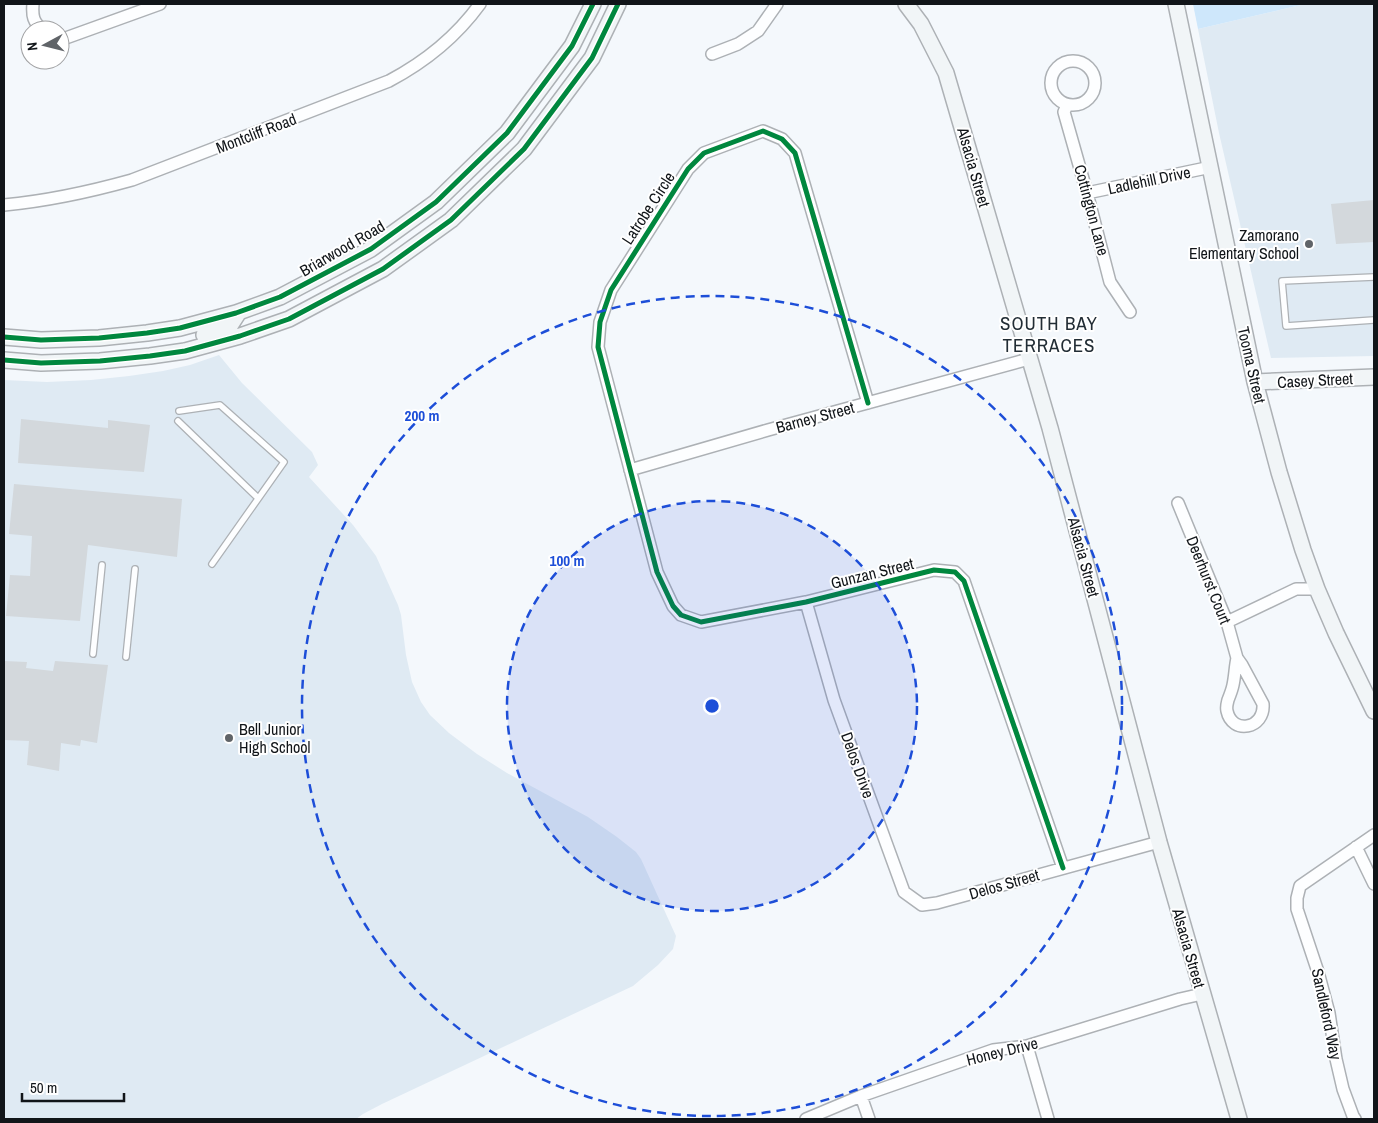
<svg xmlns="http://www.w3.org/2000/svg" width="1378" height="1123" viewBox="0 0 1378 1123" font-family="'Archivo Narrow',sans-serif">
	<rect width="100%" height="100%" fill="#f4f8fc"/>
	<path fill="#dfeaf3" d="M 1305,4 L 1374,4 L 1374,356 L 1271,358 L 1219,133 L 1198,29 Z
		M 219,355 L 242,383 L 312,452 L 318,465 L 309,477 L 353,525 L 376,556 L 398,605 L 401,615 L 406,655 L 412,682 L 421,702 L 430,715 L 449,733 L 477,754 L 507,773 L 588,817 L 617,837 L 636,852 L 641,859 L 676,936 L 673,949 L 658,965 L 633,986 L 382,1104 L 363,1114 L 356,1119 L 4,1119 L 4,380 L 47,382 L 91,380 L 129,376 L 163,371 L 190,365 Z"/>
	<path fill="#cee7fb" d="M 1193,4 L 1305,4 L 1198,29 Z"/>
	<path fill="#d3d8dc" d="M 1374,200 L 1374,242 L 1336,244 L 1331,204 Z
		M 21,419 L 108,428 L 108,420 L 150,425 L 144,472 L 18,463 Z
		M 14,484 L 182,499 L 177,557 L 88,545 L 80,621 L 6,616 L 10,575 L 30,576 L 32,536 L 9,534 Z
		M 4,661 L 27,662 L 26,668 L 53,671 L 55,661 L 108,665 L 97,743 L 81,740 L 80,746 L 61,743 L 59,771 L 27,765 L 29,741 L 4,740 Z"/>
	<g fill="none" stroke-linecap="round" stroke-linejoin="round">
		<defs>
			<path id="lane" d="M 1374,277 L 1282,281 L 1286,326 L 1374,320
				M 179,411 L 220,405 L 284,462 L 212,564
				M 178,421 L 258,498
				M 93,654 L 102,565
				M 126,657 L 135,569"/>
			<path id="street" d="M 33,4 C 32,16 33,22 43,30
				M 60,38 L 63,39 L 160,4
				M 712,54 L 738,44 L 758,31 L 777,4
				M1051 83a22 22 0 1 1 44 0a22 22 0 1 1-44 0Z
				M 1067,105 L 1064,112 L 1087,193 L 1110,282 L 1130,312
				M 1087,193 L 1211,167
				M 4,205 C 47,201 89,192 132,180 L 389,81 C 425,62 456,37 480,4
				M 868,403 L 795,153 L 782,139 L 763,131 L 704,153 L 688,169 L 611,290 L 600,322 L 598,347 L 657,572 L 673,606 L 681,615 L 701,622 L 806,602 L 934,570 L 955,572 L 964,581 L 1063,868
				M 630,470 L 768,430 L 1029,359
				M 1178,503 L 1227,622 L 1237,658 L 1242,665 L 1263,704 C 1265,729 1232,735 1227,711 C 1226,707 1227,704 1228,700 C 1230,695 1232,690 1233,685 C 1235,676 1235,667 1237,658
				M 806,602 L 834,700 L 904,892 L 922,905 L 937,903 L 1159,842
				M 1227,622 L 1296,589 L 1317,589
				M 1356,847 L 1374,884
				M 1027,1046 L 1048,1119
				M 861,1096 L 869,1119
				M 806,1119 L 861,1096 L 993,1050 L 1027,1046 L 1180,999 L 1202,994
				M 1355,1119 L 1353,1116 L 1343,1089 L 1336,1059 L 1329,1013 L 1318,972 L 1297,909 L 1297,898 L 1300,886 L 1374,835"/>
			<path id="secondary" d="M 906,4 L 921,24 L 946,73 L 1050,428 L 1159,842 L 1239,1119
				M 1176,4 L 1255,382 L 1279,472 L 1303,550 L 1317,589 L 1336,633 L 1374,711
				M 204,335 L 227,329 L 230,326 L 239,312
				M 4,337 L 41,340 L 99,338 L 147,333 L 180,328 L 236,313 L 280,297 L 371,249 L 436,202 L 507,133 L 572,46 L 593,4
				M 4,360 L 41,363 L 100,361 L 150,356 L 185,351 L 240,336 L 289,319 L 383,269 L 451,220 L 524,149 L 592,58 L 618,4
				M 1255,382 L 1374,377"/>
		</defs>
		<use href="#lane" stroke="#adb1b5" stroke-width="8"/>
		<use href="#street" stroke="#adb1b5" stroke-width="14"/>
		<use href="#secondary" stroke="#adb1b5" stroke-width="18"/>
		<use href="#lane" stroke="#fdfeff" stroke-width="5.5"/>
		<use href="#street" stroke="#fdfeff" stroke-width="11"/>
		<use href="#secondary" stroke="#f1f5f7" stroke-width="15"/>
		<defs>
			<path id="cycleway" d="M 4,337 L 41,340 L 99,338 L 147,333 L 180,328 L 236,313 L 280,297 L 371,249 L 436,202 L 507,133 L 572,46 L 593,4
				M 4,360 L 41,363 L 100,361 L 150,356 L 185,351 L 240,336 L 289,319 L 383,269 L 451,220 L 524,149 L 592,58 L 618,4
				M 868,403 L 795,153 L 782,139 L 763,131 L 704,153 L 688,169 L 611,290 L 600,322 L 598,347 L 657,572 L 673,606 L 681,615 L 701,622 L 806,602 L 934,570 L 955,572 L 964,581 L 1063,868"/>
		</defs>
		<use href="#cycleway" stroke="#fff" stroke-width="8"/>
		<use href="#cycleway" stroke="#00873e" stroke-width="5"/>
	</g>
	<circle cx="712" cy="706" r="205" fill="#1d4ed8" fill-opacity=".12"/>
	<g fill="none" stroke="#1d4ed8" stroke-width="2.5" stroke-dasharray="9 6">
		<circle cx="712" cy="706" r="205"/>
		<circle cx="712" cy="706" r="410"/>
	</g>
	<g fill="#606468" stroke="#fff" stroke-width="2">
		<circle cx="1309" cy="244" r="5"/>
		<circle cx="229" cy="738" r="5"/>
	</g>
	<g text-anchor="middle" stroke-width="4" stroke-linejoin="round" paint-order="stroke">
		<g font-size="16" fill="#111519" stroke="#fff">
			<text transform="translate(256 133) rotate(-21)" y="6">Montcliff Road</text>
			<text transform="translate(974 167) rotate(74)" y="6">Alsacia Street</text>
			<text transform="translate(1149 180) rotate(-12)" y="6">Ladlehill Drive</text>
			<text transform="translate(648 208) rotate(-57)" y="6">Latrobe Circle</text>
			<text transform="translate(1092 210) rotate(75)" y="6">Cottington Lane</text>
			<text transform="translate(342 248) rotate(-30)" y="6">Briarwood Road</text>
			<text transform="translate(1252 365) rotate(77)" y="6">Tooma Street</text>
			<text transform="translate(1315 380) rotate(-3)" y="6">Casey Street</text>
			<text transform="translate(815 417) rotate(-15)" y="6">Barney Street</text>
			<text transform="translate(1084 557) rotate(75)" y="6">Alsacia Street</text>
			<text transform="translate(872 573) rotate(-14)" y="6">Gunzan Street</text>
			<text transform="translate(1209 580) rotate(68)" y="6">Deerhurst Court</text>
			<text transform="translate(858 765) rotate(70)" y="6">Delos Drive</text>
			<text transform="translate(1004 884) rotate(-16)" y="6">Delos Street</text>
			<text transform="translate(1189 948) rotate(74)" y="6">Alsacia Street</text>
			<text transform="translate(1327 1014) rotate(78)" y="6">Sandleford Way</text>
			<text transform="translate(1002 1051) rotate(-14)" y="6">Honey Drive</text>
		</g>
		<g font-size="16" fill="#111519" stroke="#fff" text-anchor="end">
			<text x="1299" y="241">Zamorano<tspan x="1299" dy="18">Elementary School</tspan></text>
			<text x="239" y="735" text-anchor="start">Bell Junior<tspan x="239" dy="18">High School</tspan></text>
		</g>
		<g font-size="19" letter-spacing="1" fill="#222d35" stroke="#fff">
			<text x="1049" y="330">SOUTH BAY<tspan x="1049" dy="22">TERRACES</tspan></text>
		</g>
	</g>
	<circle cx="712" cy="706" r="8" fill="#1d4ed8" stroke="#fff" stroke-width="2.5"/>
	<g font-size="15" text-anchor="middle" font-weight="bold" fill="#1d4ed8" stroke="#fff" stroke-width="4" stroke-linejoin="round" paint-order="stroke">
		<text x="422" y="421">200 m</text>
		<text x="567" y="566">100 m</text>
	</g>
	<rect width="1378" height="1123" fill="none" stroke="#111519" stroke-width="10"/>
	<g transform="translate(45 45) rotate(263)"><circle r="24" fill="#ffffff" stroke="#a0a1a3"/>
	<path d="M0-4L9 19L0 12L-9 19Z" fill="#606468"/>
	<text y="-8" font-size="14" font-weight="bold" text-anchor="middle" fill="#111519">N</text>
	</g>
	<path d="M22 1093v8h102v-8" fill="none" stroke="#111519" stroke-width="2.5"/>
	<text x="30" y="1093" font-size="15" fill="#111519" stroke="#ffffff" stroke-width="4" paint-order="stroke">50 m</text>
</svg>
